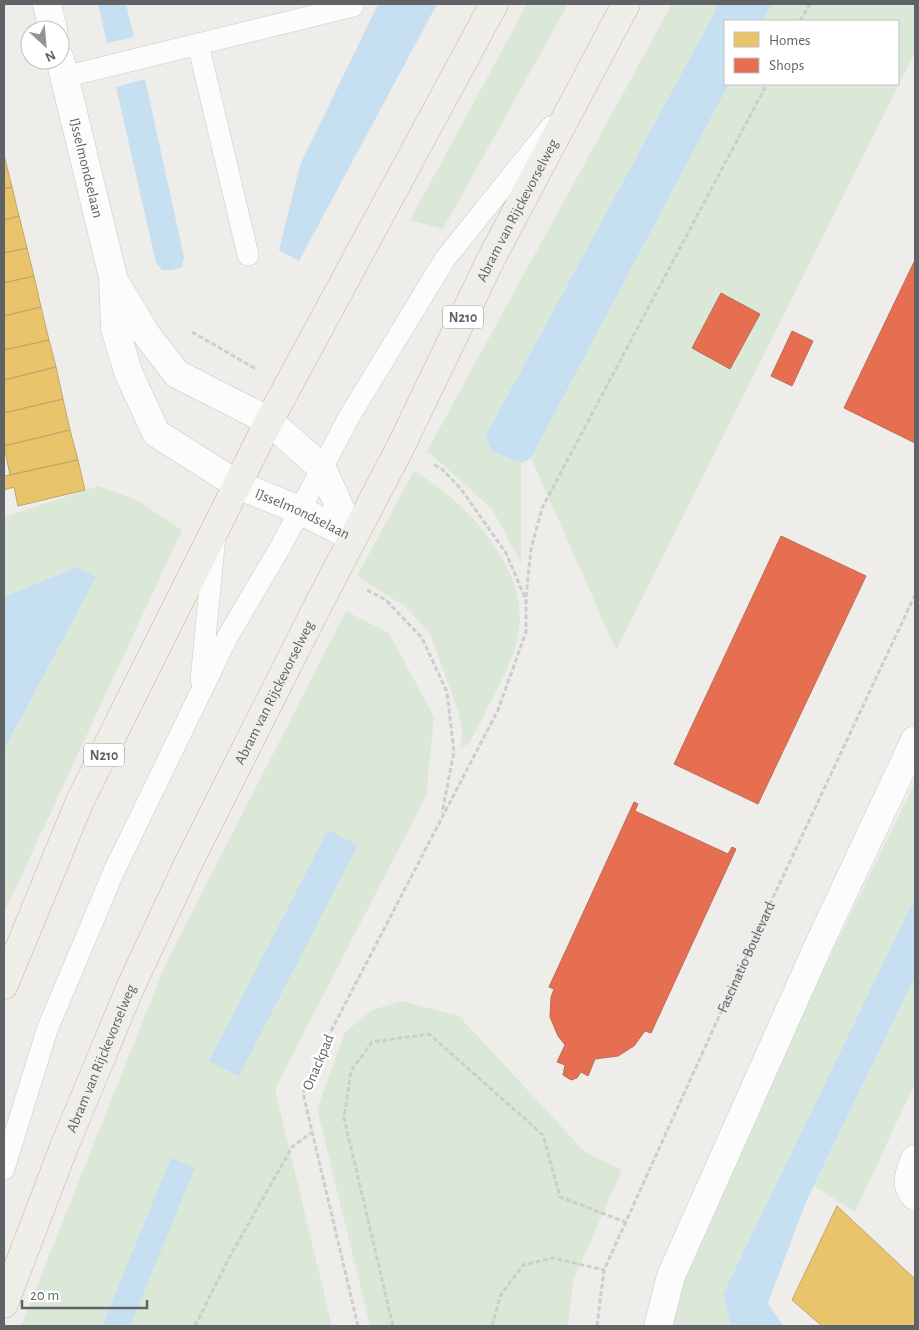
<svg xmlns="http://www.w3.org/2000/svg" width="919" height="1330" viewBox="0 0 919 1330" font-family="'Alegreya Sans',sans-serif">
	<rect width="100%" height="100%" fill="#efedea"/>
	<path fill="#dbe8d8" d="M 527,4 L 568,4 L 443,229 L 410,220 Z
		M 672,4 L 719,4 L 485,437 L 492,452 L 521,462 L 521,563 L 492,509 L 427,451 Z
		M 772,4 L 915,4 L 915,52 L 616,650 L 531,458 L 729,84 L 898,84 L 898,21 L 762,21 Z
		M 414,471 C 466,501 532,571 518,636 C 511,670 484,713 469,744 L 461,747 L 462,731 L 459,714 L 430,633 L 403,605 L 357,576 Z
		M 98,486 L 137,500 L 182,530 L 4,913 L 4,750 L 16,729 L 77,567 L 6,596 L 4,599 L 4,517 Z
		M 346,611 L 389,633 L 434,717 L 426,796 L 275,1089 L 332,1326 L 21,1326 L 165,965 Z
		M 915,782 L 915,897 L 723,1294 L 731,1326 L 672,1326 L 674,1295 L 803,1012 Z
		M 915,977 L 915,1083 L 855,1212 L 814,1186 Z
		M 402,1001 L 459,1016 L 585,1152 L 622,1170 L 573,1281 L 568,1326 L 370,1326 L 317,1109 L 345,1032 L 372,1010 Z"/>
	<path fill="#c6e0f2" d="M 98,4 L 126,4 L 134,37 L 107,43 Z
		M 378,4 L 437,4 L 299,261 L 279,250 L 300,165 Z
		M 719,4 L 772,4 L 762,21 L 725,21 L 725,84 L 729,84 L 531,458 L 523,463 L 492,452 L 485,437 Z
		M 145,79 L 184,257 L 182,267 L 172,270 L 162,270 L 156,263 L 116,87 Z
		M 77,567 L 96,577 L 4,750 L 4,599 L 6,596 Z
		M 328,830 L 358,845 L 239,1076 L 209,1061 Z
		M 915,897 L 915,977 L 806,1202 L 768,1303 L 783,1326 L 731,1326 L 723,1294 Z
		M 171,1158 L 195,1168 L 130,1326 L 102,1326 Z"/>
	<path fill="#e9c46a" stroke="#c0a769" d="M 4,155 L 12,187 L 4,189 Z
		M 12,187 L 19,216 L 4,220 L 4,189 Z
		M 19,216 L 27,248 L 4,253 L 4,220 Z
		M 27,248 L 34,276 L 4,283 L 4,253 Z
		M 34,276 L 41,307 L 4,316 L 4,283 Z
		M 41,307 L 49,340 L 4,350 L 4,316 Z
		M 49,340 L 56,367 L 4,380 L 4,350 Z
		M 56,367 L 63,399 L 4,413 L 4,380 Z
		M 63,399 L 70,430 L 4,446 L 4,413 Z
		M 70,430 L 78,460 L 10,475 L 4,446 Z
		M 78,460 L 85,490 L 18,506 L 14,487 L 4,490 L 4,476 Z
		M 837,1206 L 915,1279 L 915,1326 L 822,1326 L 792,1300 Z"/>
	<path fill="#e76f51" stroke="#be6b57" d="M 914,262 L 915,263 L 915,443 L 844,408 Z
		M 721,293 L 760,314 L 730,369 L 692,348 Z
		M 792,331 L 813,341 L 792,386 L 771,376 Z
		M 781,536 L 866,576 L 758,804 L 674,764 Z
		M 634,802 L 638,804 L 635,811 L 728,854 L 732,847 L 736,849 L 651,1033 L 645,1031 L 634,1046 L 618,1056 L 595,1059 L 588,1076 L 581,1072 L 577,1078 L 571,1080 L 563,1075 L 565,1065 L 557,1062 L 565,1045 L 558,1036 L 550,1017 L 551,997 L 554,989 L 549,987 Z"/>
	<g fill="none" stroke-linecap="round" stroke-linejoin="round">
		<defs>
			<path id="service" d="M 198,44 L 248,255
				M 64,77 L 353,6
				M 201,680 L 215,536
				M 4,1169 L 47,1030 L 114,871 L 228,636 L 281,546 L 349,417 L 445,259 L 551,127"/>
			<path id="minor" d="M 915,1159 C 909,1174 904,1184 915,1196"/>
			<g id="tertiary">
				<path d="M 47,4 L 53,30"/>
				<path id="s2" d="M 60,59 L 113,277 L 115,328 L 128,372 L 156,433 L 238,485 L 299,510 L 353,537"/>
				<path d="M 115,282 L 146,334 L 177,374 L 269,421 L 322,468 L 353,537"/>
				<path d="M 658,1326 L 671,1276 L 820,942 L 915,740"/>
			</g>
			<g id="trunk">
				<path d="M 4,985 L 80,801 L 269,421 L 494,4"/>
				<path id="s3" d="M 4,1304 L 64,1147 L 131,986 L 188,864 L 314,613 L 401,446 L 491,259 L 626,4"/>
			</g>
		</defs>
		<use href="#service" stroke="#c9c9c9" stroke-width="22"/>
		<use href="#minor" stroke="#c9c9c9" stroke-width="29"/>
		<use href="#tertiary" stroke="#c9c9c9" stroke-width="29"/>
		<use href="#trunk" stroke="#c2b49b" stroke-width="29"/>
		<g stroke="#cbcecc" stroke-width="3" stroke-dasharray="5 2.5" stroke-linecap="butt">
			<path d="M 800,21 L 810,4"/>
			<path d="M 192,332 L 256,369"/>
			<path d="M 367,590 L 386,600 L 422,638 L 447,692 L 454,752 L 442,813"/>
			<path d="M 526,597 L 531,549 L 542,508 L 767,84"/>
			<path d="M 195,1326 L 229,1258 L 292,1147 L 311,1133"/>
			<path d="M 358,1326 L 303,1093 L 319,1054 L 498,710 L 526,632 L 526,600 L 506,553 L 461,489 L 442,469 L 433,464"/>
			<path d="M 393,1326 L 344,1118 L 351,1071 L 372,1042 L 429,1034 L 543,1135 L 560,1197 L 625,1222"/>
			<path d="M 492,1326 L 500,1296 L 523,1265 L 553,1258 L 604,1270"/>
			<path id="s1" d="M 597,1326 L 604,1270 L 770,904 L 915,595"/>
		</g>
		<use href="#service" stroke="#fdfcfc" stroke-width="21"/>
		<use href="#minor" stroke="#fdfcfc" stroke-width="28"/>
		<use href="#tertiary" stroke="#fdfcfc" stroke-width="28"/>
		<use href="#trunk" stroke="#f0eee8" stroke-width="28"/>
	</g>
	<g text-anchor="middle" stroke-width="5" stroke-linejoin="round" paint-order="stroke">
		<g fill="#fff" stroke="#909294" stroke-width="1">
			<rect x="443" y="305.5" width="40" height="23" rx="4"/>
			<rect x="84" y="743.5" width="40" height="23" rx="4"/>
		</g>
		<g font-size="14" font-weight="bold" fill="#606366">
			<text x="463" y="322">N210</text>
			<text x="104" y="760">N210</text>
		</g>
		<g font-size="15" fill="#606366" stroke="#fff">
			<text dy="5" stroke="none"><textPath href="#s2" startOffset="112">IJsselmondselaan</textPath></text>
			<text dy="5" stroke="none"><textPath href="#s3" startOffset="1209">Abram van Rijckevorselweg</textPath></text>
			<text dy="5" stroke="none"><textPath href="#s2" startOffset="556">IJsselmondselaan</textPath></text>
			<text dy="5" stroke="none"><textPath href="#s3" startOffset="669">Abram van Rijckevorselweg</textPath></text>
			<text dy="5" stroke="none"><textPath href="#s1" startOffset="400">Fascinatio Boulevard</textPath></text>
			<text dy="5" stroke="none"><textPath href="#s3" startOffset="264">Abram van Rijckevorselweg</textPath></text>
			<text transform="translate(318 1062) rotate(-67)" y="5">Onackpad</text>
		</g>
	</g>
	<rect width="919" height="1330" fill="none" stroke="#606366" stroke-width="10"/>
	<rect x="724" y="20" width="175" height="65" fill="#ffffff" stroke="#bfc1c2"/>
	<rect x="734" y="32" width="25" height="15" fill="#e9c46a" stroke="#bfc1c2"/>
	<text x="769" y="45" font-size="15" fill="#606366">Homes</text>
	<rect x="734" y="58" width="25" height="15" fill="#e76f51" stroke="#bfc1c2"/>
	<text x="769" y="70" font-size="15" fill="#606366">Shops</text>
	<g transform="translate(45 45) rotate(154)"><circle r="24" fill="#ffffff" stroke="#bfc1c2"/>
	<path d="M0-4L9 19L0 12L-9 19Z" fill="#929394"/>
	<text y="-8" font-size="14" font-weight="bold" text-anchor="middle" fill="#606366">N</text>
	</g>
	<path d="M22 1300v8h125v-8" fill="none" stroke="#606366" stroke-width="2.5"/>
	<text x="30" y="1300" font-size="15" fill="#606366" stroke="#ffffff" stroke-width="4" paint-order="stroke">20 m</text>
</svg>
